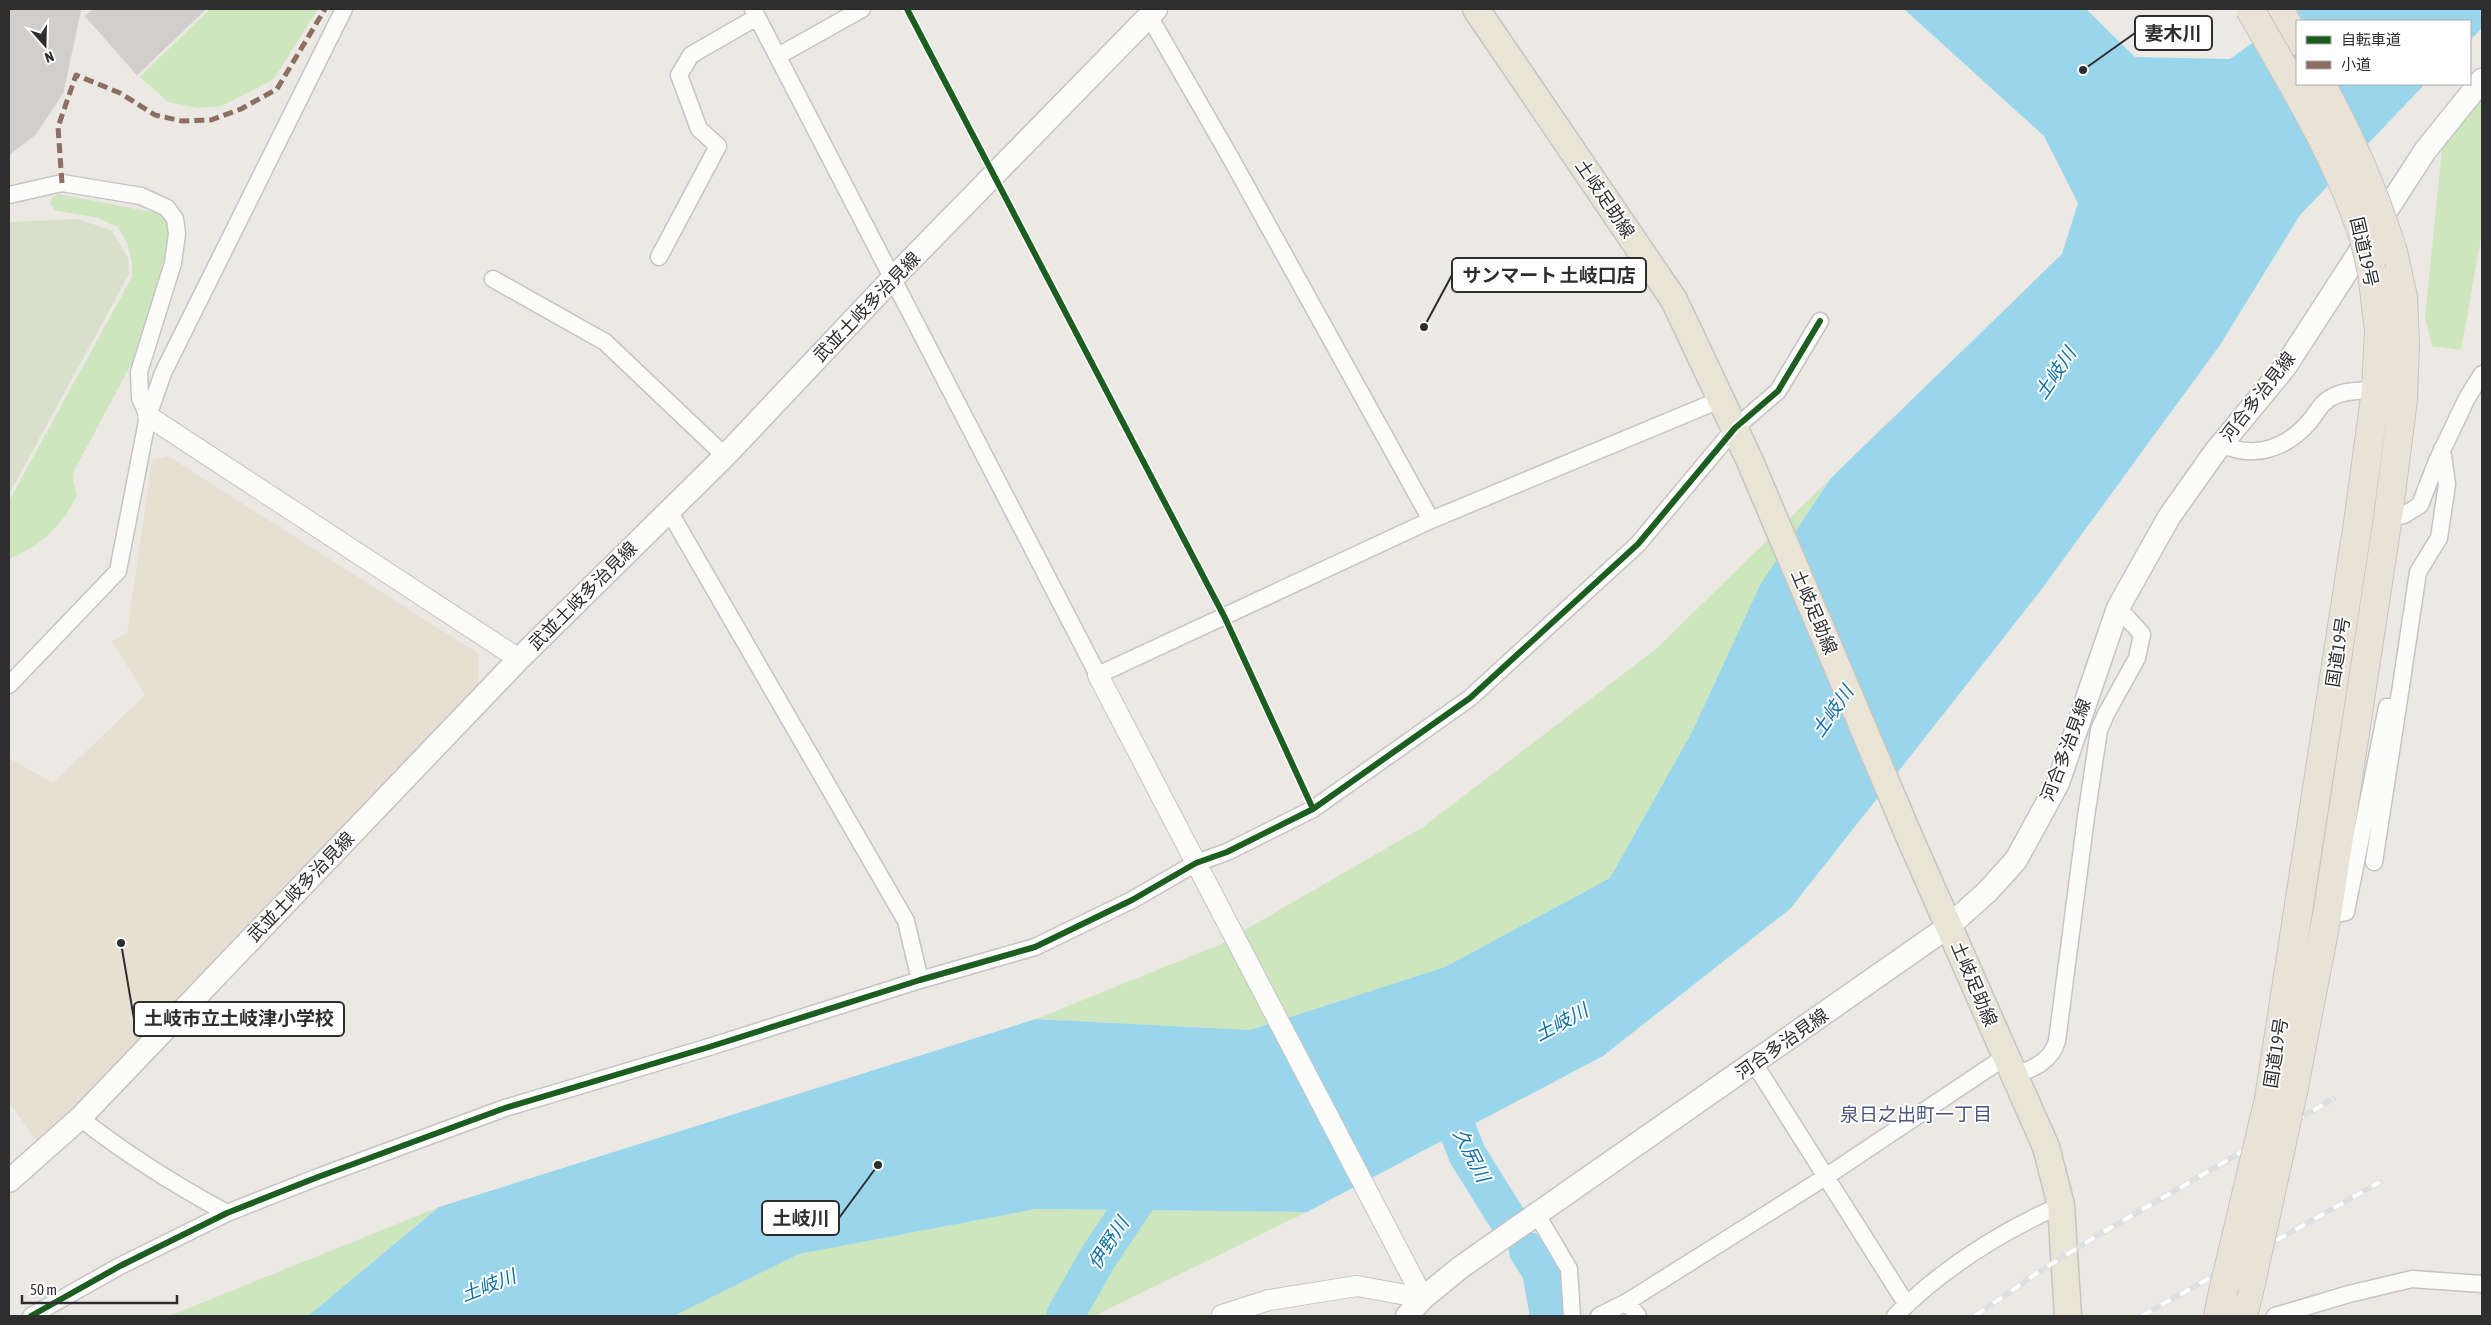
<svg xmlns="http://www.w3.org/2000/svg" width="2491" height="1325" viewBox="0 0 2491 1325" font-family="'Asap Condensed','Noto Sans JP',sans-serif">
	<rect width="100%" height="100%" fill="#ece8e4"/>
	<path fill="#e6e0d3" d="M 168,456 L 479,654 L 478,694 L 38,1142 L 9,1103 L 9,758 L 53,783 L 145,695 L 112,641 L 127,633 L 152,460 Z"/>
	<path fill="#cee6be" d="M 210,9 L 318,9 L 274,79 L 222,106 L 197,108 L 168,102 L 140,77 Z
		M 2482,70 L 2482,233 L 2461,350 L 2432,346 L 2425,317 L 2444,130 Z
		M 59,194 L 162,214 L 169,222 L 169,252 L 138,351 L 74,471 L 73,480 L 77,495 C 61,527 42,545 9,559 L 9,501 L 132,277 L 132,263 L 127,243 L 118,227 L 98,218 L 54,210 L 50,203 L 53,197 Z
		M 1831,478 L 1760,585 L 1692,732 L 1610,878 L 1445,967 L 1250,1030 L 1036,1019 L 1219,945 L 1423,827 L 1656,649 Z
		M 439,1207 L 308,1316 L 168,1316 L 169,1316 Z
		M 1036,1209 L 1307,1212 L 1094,1316 L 674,1316 L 799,1254 Z"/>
	<path fill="#d8e0cc" d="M 79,219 L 112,231 L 128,258 L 129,274 L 9,494 L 9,222 Z"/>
	<path fill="#99d6ec" d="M 1904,9 L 2086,9 L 2135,57 L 2230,59 L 2300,9 L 2482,9 L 2482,28 L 2470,40 L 2470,21 L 2297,21 L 2297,84 L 2425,84 L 2300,215 L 2220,345 L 2038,594 L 1790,909 L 1603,1056 L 1307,1212 L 1036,1209 L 799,1254 L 674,1316 L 308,1316 L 439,1207 L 1036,1019 L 1250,1030 L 1445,967 L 1610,878 L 1692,732 L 1760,585 L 1831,478 L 2062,254 L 2078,203 L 2044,136 Z"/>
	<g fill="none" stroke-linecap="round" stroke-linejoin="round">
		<path stroke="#99d6ec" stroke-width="38" d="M 1441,1087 L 1467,1154 L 1508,1220
			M 1528,1251 L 1541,1271 L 1549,1316
			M 1065,1316 L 1097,1259 L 1155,1172"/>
	</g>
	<path fill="#d1cecb" stroke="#d7d4d0" d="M 9,9 L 81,9 L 63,93 L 36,134 L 9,155 Z
		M 94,9 L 206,9 L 137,75 L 85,16 Z"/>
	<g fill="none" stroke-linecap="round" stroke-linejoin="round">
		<defs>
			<path id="minor" d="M 753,9 L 1098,675 L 1431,520 L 1722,399
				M 1149,16 L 1229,155 L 1431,520
				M 778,56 L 862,9
				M 9,195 L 62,183 L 141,196 L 167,208 L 175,219 L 177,234 L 173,263 L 139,372 L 140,398 L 148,416
				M 659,257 L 718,146 L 699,129 L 679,75 L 691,55 L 757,17
				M 493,279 L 605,342 L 725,456
				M 2221,444 C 2255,460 2287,448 2310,421 C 2318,411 2321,402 2334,396 C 2346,390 2362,391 2376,390
				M 669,511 L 906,921 L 920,980
				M 2388,517 L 2404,515 L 2420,505 L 2437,461 L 2467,398 L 2482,374
				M 9,685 L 118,571 L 148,416 L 163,373 L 344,9
				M 2374,862 L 2398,706
				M 2327,915 L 2346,912 L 2387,707 L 2398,706 L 2418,572 L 2439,538 L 2447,484 L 2442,449
				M 1754,1063 L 1907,1305
				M 2014,1076 C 2033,1068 2051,1062 2057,1041 L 2086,817 L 2099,730 L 2106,714 L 2137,658 L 2142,634 L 2118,608
				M 80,1118 C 126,1154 175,1185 227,1213
				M 1536,1213 L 1569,1269 L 1572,1316
				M 1627,1302 L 1638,1316
				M 31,1316 L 120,1266 L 227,1213 L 318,1177 L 505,1108 L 709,1047 L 920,980 L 1035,947 L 1132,900 L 1196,863 L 1227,852 L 1313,809 L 1470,698 L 1638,544 L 1735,428 L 1778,391 L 1820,321
				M 1599,1316 L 1627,1302 L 1827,1176 L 2005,1057
				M 1895,1316 C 1942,1269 2000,1232 2061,1205
				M 2275,1316 L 2349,1294 L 2412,1279 L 2482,1284"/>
			<path id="tertiary" d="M 148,416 L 519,659
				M 1098,675 L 1423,1298
				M 1222,1315 L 1269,1300 L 1357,1286 L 1423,1298"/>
			<path id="secondary" d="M 9,1181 L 80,1118 L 519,659 L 725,456 L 892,279 L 1156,9
				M 1407,1316 L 1423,1298 L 1461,1267 L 1949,926 L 1987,892 L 2016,860 L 2058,783 L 2118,608 L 2169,517 L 2215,452 L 2285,367 L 2425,151 L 2482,80"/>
			<path id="primary" d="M 1476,9 L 1674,300 L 1749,459 L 1909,836 L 2046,1147 L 2061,1205 L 2068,1316"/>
			<path id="trunk" d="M 2279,9 L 2297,41
				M 2293,1092 L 2327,915 L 2388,517 L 2403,399 L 2405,345 L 2403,297 L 2393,252
				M 2269,1099 L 2358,523 L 2376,390 L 2379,331 L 2372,272
				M 2218,1316 L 2223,1292
				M 2243,1316 L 2251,1283"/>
		</defs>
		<use href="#minor" stroke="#c5c4c5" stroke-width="19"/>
		<use href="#tertiary" stroke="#c5c4c5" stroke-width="22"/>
		<use href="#secondary" stroke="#c5c4c5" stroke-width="25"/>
		<use href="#primary" stroke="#c6c5c4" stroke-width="29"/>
		<use href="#trunk" stroke="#c6c5c4" stroke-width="30"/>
		<use href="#minor" stroke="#fcfcfb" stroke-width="16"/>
		<use href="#tertiary" stroke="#fcfcfb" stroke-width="20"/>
		<use href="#secondary" stroke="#fcfcfb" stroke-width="22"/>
		<use href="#primary" stroke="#e8e4d6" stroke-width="26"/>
		<use href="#trunk" stroke="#e9e2d6" stroke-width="28"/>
		<defs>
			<path id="rail" d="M 1975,1316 L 2037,1273 L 2095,1237 L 2333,1099
				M 2142,1316 L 2380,1182"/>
		</defs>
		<use href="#rail" stroke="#dfdfe1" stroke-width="5.5"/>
		<use href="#rail" stroke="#fff" stroke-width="4" stroke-dasharray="11" stroke-linecap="butt"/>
		<defs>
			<path id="trunk-bridge" d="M 2250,9 C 2289,79 2333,148 2359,224 C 2365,239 2368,256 2372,272
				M 2321,84 C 2352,141 2373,189 2393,252
				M 2251,1283 L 2293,1092
				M 2223,1292 L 2269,1099"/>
		</defs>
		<use href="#trunk-bridge" stroke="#c6c5c4" stroke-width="30" stroke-linecap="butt"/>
		<use href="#trunk-bridge" stroke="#e9e2d6" stroke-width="28"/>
		<path stroke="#8d6e63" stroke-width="5" stroke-dasharray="10 5" stroke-linecap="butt" d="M 62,183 L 58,127 L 76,75 L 120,93 L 155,115 L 182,121 L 211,120 L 241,109 L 277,89 L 325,9"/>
		<defs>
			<path id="cycleway" d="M 907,9 L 1225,618 L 1313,809
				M 31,1316 L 120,1266 L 227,1213 L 318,1177 L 505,1108 L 709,1047 L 920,980 L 1035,947 L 1132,900 L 1196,863 L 1227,852 L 1313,809 L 1470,698 L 1638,544 L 1735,428 L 1778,391 L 1820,321"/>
		</defs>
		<use href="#cycleway" stroke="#fff" stroke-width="9"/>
		<use href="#cycleway" stroke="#1b5e20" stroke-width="6"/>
	</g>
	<g text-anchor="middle" stroke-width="4" stroke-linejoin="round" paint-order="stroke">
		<g font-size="18" fill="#2e2e2e" stroke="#fff">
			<text transform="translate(1605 199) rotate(56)" y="6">土岐足助線</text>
			<text transform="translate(2364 252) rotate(77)" y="6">国道19号</text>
			<text transform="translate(867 307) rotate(-46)" y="6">武並土岐多治見線</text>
			<text transform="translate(2258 397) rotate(-52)" y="6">河合多治見線</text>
			<text transform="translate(583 596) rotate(-45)" y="6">武並土岐多治見線</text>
			<text transform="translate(1814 612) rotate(67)" y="6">土岐足助線</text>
			<text transform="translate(2338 652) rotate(-81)" y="6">国道19号</text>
			<text transform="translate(2066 750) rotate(-69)" y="6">河合多治見線</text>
			<text transform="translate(301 887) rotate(-46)" y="6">武並土岐多治見線</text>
			<text transform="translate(1974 984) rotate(67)" y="6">土岐足助線</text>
			<text transform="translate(1782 1044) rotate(-35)" y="6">河合多治見線</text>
			<text transform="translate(2276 1053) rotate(-81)" y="6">国道19号</text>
		</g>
		<g font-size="19" font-style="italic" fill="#0d6fa3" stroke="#fff">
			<text transform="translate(2055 373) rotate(-56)" y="7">土岐川</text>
			<text transform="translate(1832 711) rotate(-55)" y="7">土岐川</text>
			<text transform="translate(1561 1022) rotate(-28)" y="7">土岐川</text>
			<text transform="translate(1472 1155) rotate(63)" y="7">久尻川</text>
			<text transform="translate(1108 1243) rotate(-57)" y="7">伊野川</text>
			<text transform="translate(488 1285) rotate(-21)" y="7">土岐川</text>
		</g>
		<g font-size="19" fill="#4d5680" stroke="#fff">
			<text x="1916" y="1121">泉日之出町一丁目</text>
		</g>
	</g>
	<path fill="none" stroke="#2e2e2e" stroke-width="2" d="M2083 70L2135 33M1424 327L1452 275M121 943L134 1019M878 1165L839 1218"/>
	<g fill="#2e2e2e" stroke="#fff" stroke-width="2">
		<circle cx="2083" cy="70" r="5"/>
		<circle cx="1424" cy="327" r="5"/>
		<circle cx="121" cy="943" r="5"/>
		<circle cx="878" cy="1165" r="5"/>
	</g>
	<g fill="#fff" stroke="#2e2e2e" stroke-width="2">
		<rect x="2135" y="16" width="77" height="34" rx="5"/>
		<rect x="1452" y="258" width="194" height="34" rx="5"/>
		<rect x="134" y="1002" width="210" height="34" rx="5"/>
		<rect x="762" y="1201" width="77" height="34" rx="5"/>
	</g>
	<g font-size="19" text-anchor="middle" font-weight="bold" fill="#2e2e2e">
		<text x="2173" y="40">妻木川</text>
		<text x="1549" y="282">サンマート 土岐口店</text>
		<text x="239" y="1025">土岐市立土岐津小学校</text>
		<text x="801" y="1225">土岐川</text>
	</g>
	<rect width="2491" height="1325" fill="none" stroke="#2e2e2e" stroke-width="20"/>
	<rect x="2296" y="20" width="175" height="65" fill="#ffffff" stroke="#ababab"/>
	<rect x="2306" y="36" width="25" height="8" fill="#1b5e20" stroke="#ababab"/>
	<text x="2341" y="45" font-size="15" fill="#2e2e2e">自転車道</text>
	<rect x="2306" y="61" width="25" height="8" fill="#8d6e63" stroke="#ababab"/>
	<text x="2341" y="70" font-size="15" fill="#2e2e2e">小道</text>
	<g transform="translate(45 45) rotate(160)" stroke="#ffffff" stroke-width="4" paint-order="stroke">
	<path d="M0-4L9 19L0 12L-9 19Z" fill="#2e2e2e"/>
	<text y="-8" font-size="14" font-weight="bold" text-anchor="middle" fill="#2e2e2e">N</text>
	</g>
	<path d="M22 1295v8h155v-8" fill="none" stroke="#2e2e2e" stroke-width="2.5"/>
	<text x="30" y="1295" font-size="15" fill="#2e2e2e" stroke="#ffffff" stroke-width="4" paint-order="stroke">50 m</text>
</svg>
